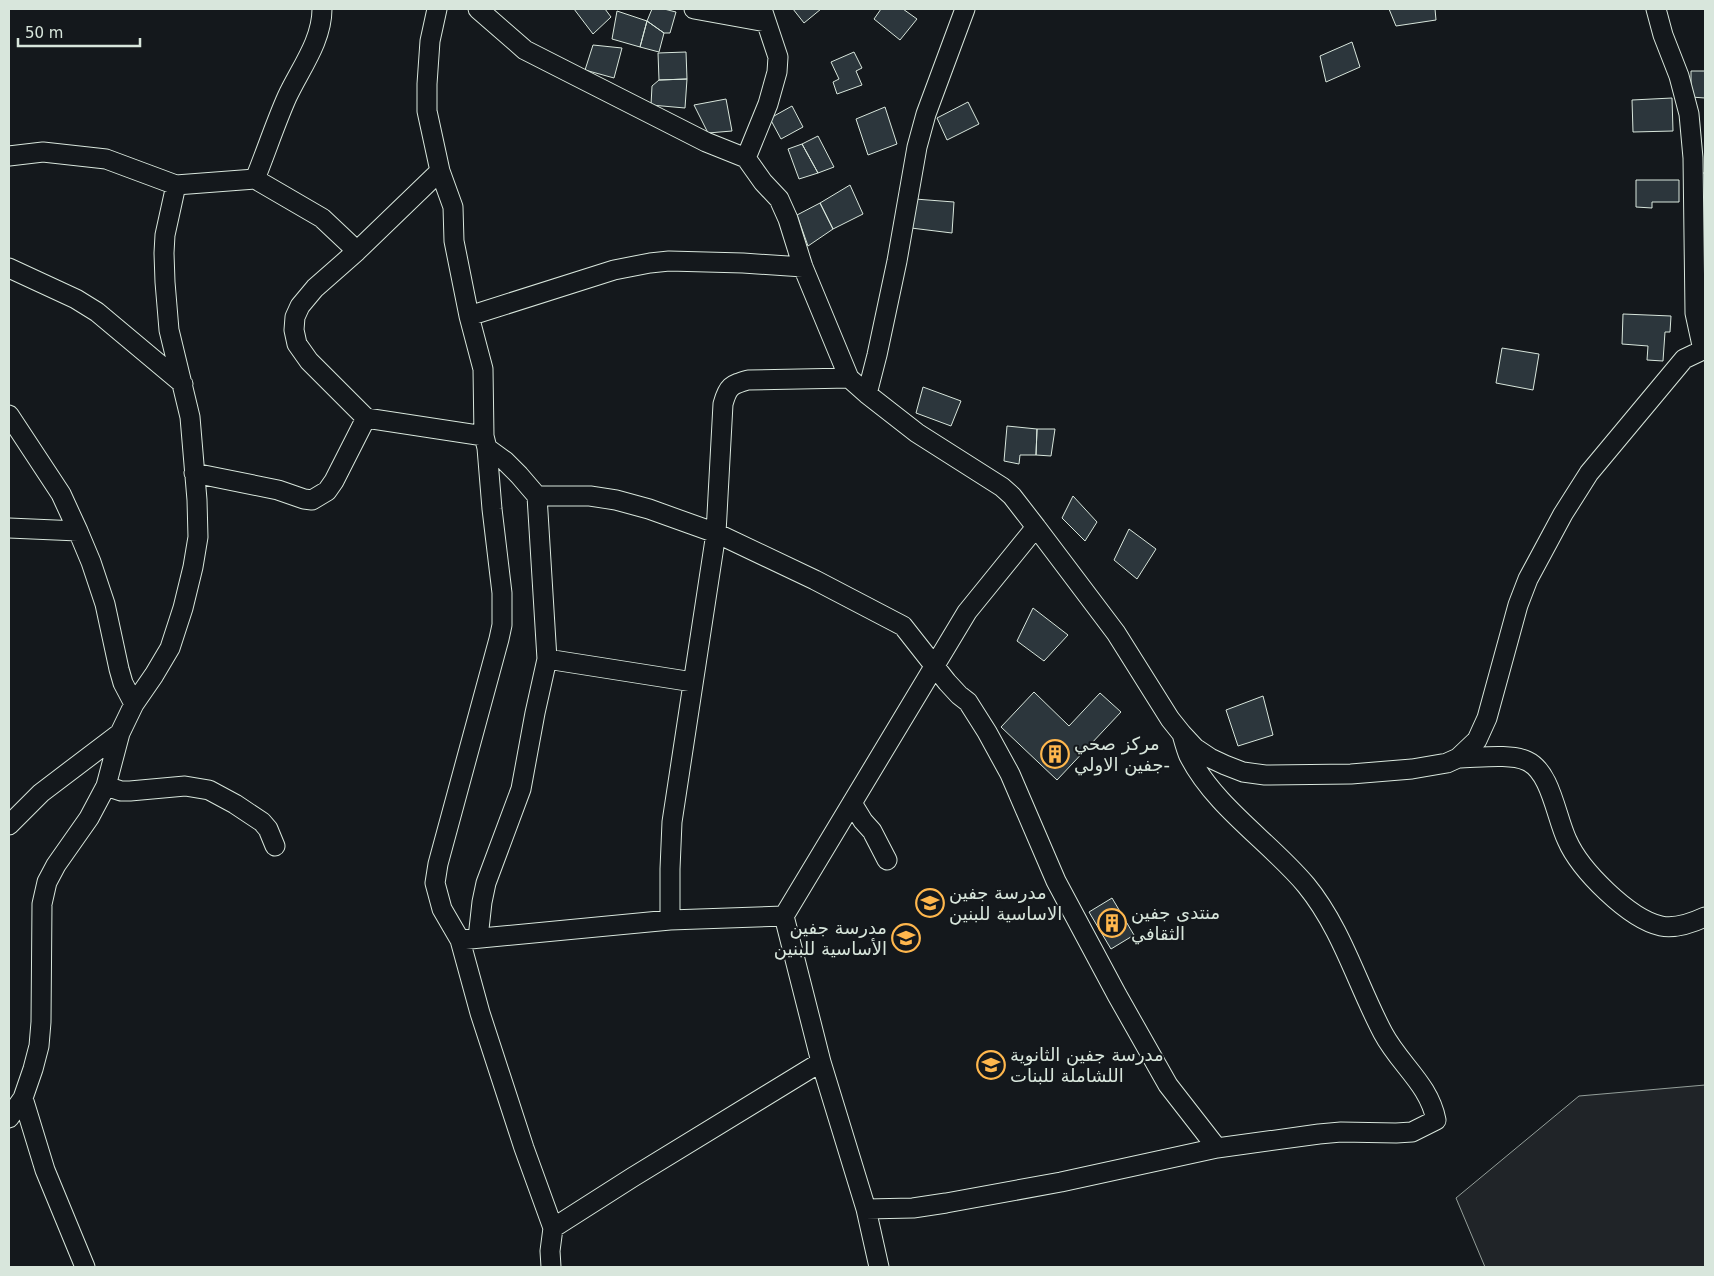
<svg xmlns="http://www.w3.org/2000/svg" width="1714" height="1276" viewBox="0 0 1714 1276" font-family="'DejaVu Sans','Noto Sans Arabic',sans-serif">
	<rect width="100%" height="100%" fill="#14181c"/>
	<path fill="#202428" stroke="#939e99" d="M 1705,1085 L 1705,1267 L 1485,1267 L 1456,1198 L 1579,1096 Z"/>
	<path fill="#2c363c" stroke="#d8e6dc" d="M 574,9 L 605,9 L 611,17 L 593,34 Z
		M 652,9 L 664,9 L 676,12 L 670,33 L 664,33 L 647,21 Z
		M 793,9 L 821,9 L 804,23 Z
		M 881,9 L 903,9 L 917,19 L 900,40 L 874,19 Z
		M 1389,9 L 1435,9 L 1436,20 L 1396,26 Z
		M 617,11 L 647,21 L 640,47 L 612,39 Z
		M 647,21 L 664,33 L 659,52 L 640,47 Z
		M 1352,42 L 1360,67 L 1326,82 L 1320,56 Z
		M 593,45 L 622,48 L 614,78 L 585,70 Z
		M 686,52 L 687,79 L 659,80 L 658,53 Z
		M 854,52 L 862,68 L 856,71 L 862,85 L 837,94 L 833,82 L 839,79 L 831,62 Z
		M 1691,71 L 1705,71 L 1705,98 L 1691,97 Z
		M 687,79 L 685,108 L 651,105 L 652,86 L 659,80 Z
		M 1672,98 L 1673,131 L 1633,132 L 1632,100 Z
		M 726,99 L 732,131 L 708,133 L 694,105 Z
		M 968,102 L 979,124 L 947,140 L 937,118 Z
		M 792,106 L 803,127 L 781,139 L 767,113 L 774,116 Z
		M 885,107 L 897,144 L 868,155 L 856,119 Z
		M 818,136 L 834,167 L 818,173 L 802,144 Z
		M 802,144 L 818,173 L 799,179 L 788,149 Z
		M 1699,173 L 1705,173 L 1705,220 L 1700,220 Z
		M 1636,180 L 1679,180 L 1679,202 L 1652,202 L 1652,208 L 1636,207 Z
		M 850,185 L 863,214 L 833,229 L 820,203 Z
		M 915,199 L 954,202 L 952,233 L 911,228 Z
		M 820,203 L 833,229 L 808,246 L 797,215 Z
		M 1623,314 L 1671,316 L 1670,332 L 1665,332 L 1663,361 L 1647,360 L 1648,346 L 1622,344 Z
		M 1502,348 L 1539,354 L 1533,390 L 1496,383 Z
		M 923,387 L 961,401 L 951,426 L 916,413 Z
		M 1007,426 L 1037,429 L 1036,455 L 1020,455 L 1019,464 L 1004,461 Z
		M 1037,429 L 1055,429 L 1051,456 L 1036,455 Z
		M 1073,496 L 1097,522 L 1085,541 L 1062,518 Z
		M 1129,529 L 1156,549 L 1137,579 L 1114,560 Z
		M 1033,608 L 1068,635 L 1044,661 L 1017,641 Z
		M 1034,692 L 1069,726 L 1100,693 L 1121,712 L 1057,780 L 1001,727 Z
		M 1263,696 L 1273,735 L 1238,746 L 1226,710 Z
		M 1112,898 L 1134,935 L 1111,949 L 1089,912 Z"/>
	<g fill="none" stroke-linecap="round" stroke-linejoin="round">
		<defs>
			<path id="minor" d="M 437,9 L 430,41 L 427,84 L 427,111 L 440,171 L 453,207 L 454,241 L 469,316 L 483,369 L 484,436 L 487,448 L 492,509 L 502,593 L 502,625 L 499,639 L 438,864 L 435,883 L 442,909 L 460,940 L 480,1013 L 524,1148 L 553,1228 L 550,1251 L 551,1267
				M 694,9 L 766,22
				M 1656,9 L 1663,35 L 1679,76 L 1689,114 L 1693,158 L 1695,313 L 1703,350
				M 9,156 L 43,152 L 106,159 L 176,185 L 255,179 L 322,218 L 357,251
				M 746,158 L 768,104 L 777,72 L 778,57 L 762,9
				M 255,179 C 266,152 275,124 287,97 C 300,69 322,41 322,9
				M 9,268 L 76,299 L 97,312 L 183,384
				M 469,316 L 614,270 L 650,263 L 669,261 L 743,263 L 803,267
				M 867,394 L 877,355 L 897,261 L 917,147 L 926,114 L 965,9
				M 9,415 L 61,494 L 78,531 L 91,562 L 105,604 L 119,669 L 123,683 L 134,704
				M 366,418 L 309,361 L 297,344 L 294,330 L 295,317 L 300,306 L 315,288 L 357,251 L 440,171
				M 194,473 L 278,490 L 304,499 L 312,500 L 327,491 L 334,481 L 366,418 L 484,436
				M 537,496 L 590,496 L 616,500 L 649,509 L 716,533 L 815,580 L 903,626 L 947,682 L 959,695 L 968,702 L 987,732 L 1010,774 L 1056,881 L 1117,995 L 1168,1085 L 1217,1148
				M 1036,527 L 1116,633 L 1170,719 L 1182,734 L 1195,748 L 1210,758 L 1225,765 L 1243,772 L 1265,775 L 1351,774 L 1412,769 L 1447,763 L 1458,758 L 1477,740 L 1487,718 L 1518,605 L 1528,579 L 1563,514 L 1589,473 L 1684,359 L 1705,349
				M 9,528 L 78,531
				M 547,659 L 693,682
				M 120,733 L 106,786 L 121,791 L 130,791 L 185,786 L 209,790 L 235,804 L 262,822 L 268,829 L 275,846
				M 1458,758 C 1477,758 1510,753 1527,761 C 1551,772 1556,817 1567,840 C 1580,870 1629,919 1661,926 C 1676,929 1692,923 1705,917
				M 852,803 L 863,821 L 872,831 L 887,860
				M 9,825 L 41,793 L 120,733 L 134,704 L 154,675 L 170,648 L 183,608 L 193,567 L 198,537 L 197,500 L 190,417 L 169,330 L 165,282 L 164,253 L 165,235 L 176,185
				M 784,916 L 821,1062 L 866,1209 L 879,1267
				M 670,920 L 670,869 L 672,822 L 716,533 L 723,404 C 728,386 731,385 748,380 L 849,378
				M 478,938 L 482,902 L 486,883 L 521,789 L 535,713 L 547,659 L 537,496 L 519,475 L 505,461 L 487,448
				M 460,940 L 670,920 L 784,916 L 967,612 L 1036,527 L 1012,496 L 1002,487 L 917,433 L 867,394 L 849,378 L 803,267 L 788,219 L 779,199 L 763,182 L 746,158 L 706,142 L 525,50 L 478,9
				M 23,1098 L 45,1170 L 85,1267
				M 9,1118 L 23,1098 L 33,1069 L 39,1046 L 41,1022 L 42,904 L 47,882 L 56,865 L 89,818 L 106,786
				M 866,1209 L 913,1208 L 946,1203 L 1061,1182 L 1217,1148 L 1319,1134 L 1341,1132 L 1396,1133 L 1412,1132 L 1436,1120 C 1429,1084 1400,1065 1383,1033 C 1357,984 1342,929 1306,885 C 1270,842 1215,807 1189,756 C 1186,749 1184,741 1182,734
				M 553,1228 L 633,1177 L 821,1062"/>
		</defs>
		<use href="#minor" stroke="#d8e6dc" stroke-width="21"/>
		<use href="#minor" stroke="#14181c" stroke-width="19"/>
	</g>
	<defs>
		<symbol id="building-ring" viewBox="-11 -11 22 22"><circle r="9.5" fill="#14181c" stroke="#ffb74d" stroke-width="1.5"/><path d="M-4-6H4V6H1V3H-1V6H-4ZM-2.5-4.3h1.7v1.8h-1.7ZM.8-4.3h1.7v1.8H.8ZM-2.5-1h1.7V.8h-1.7ZM.8-1h1.7V.8H.8Z" fill="#ffb74d"/></symbol>
		<symbol id="university-ring" viewBox="-11 -11 22 22"><circle r="9.5" fill="#14181c" stroke="#ffb74d" stroke-width="1.5"/><path d="M0-5L7-2L0 1L-7-2ZM-4 1L0 2.5L4 1V4Q0 6-4 4Z" fill="#ffb74d"/></symbol>
	</defs>
	<g fill-rule="evenodd">
		<use href="#building-ring" x="1039" y="738" width="32" height="32"/>
		<use href="#university-ring" x="914" y="887" width="32" height="32"/>
		<use href="#building-ring" x="1096" y="907" width="32" height="32"/>
		<use href="#university-ring" x="890" y="922" width="32" height="32"/>
		<use href="#university-ring" x="975" y="1049" width="32" height="32"/>
	</g>
	<g text-anchor="middle" stroke-width="4" stroke-linejoin="round" paint-order="stroke">
		<g font-size="18" fill="#d8e6dc" stroke="#14181c" text-anchor="start">
			<text x="1074" y="750">مركز صحي<tspan x="1074" dy="21">جفين الاولي-</tspan></text>
			<text x="949" y="899">مدرسة جفين<tspan x="949" dy="21">الاساسية للبنين</tspan></text>
			<text x="1131" y="919">منتدى جفين<tspan x="1131" dy="21">الثقافي</tspan></text>
			<text x="887" y="934" text-anchor="end">مدرسة جفين<tspan x="887" dy="21">الأساسية للبنين</tspan></text>
			<text x="1010" y="1061">مدرسة جفين الثانوية<tspan x="1010" dy="21">اللشاملة للبنات</tspan></text>
		</g>
	</g>
	<rect width="1714" height="1276" fill="none" stroke="#d8e6dc" stroke-width="20"/>
	<path d="M18 38v8h122v-8" fill="none" stroke="#d8e6dc" stroke-width="2.5"/>
	<text x="25" y="38" font-size="15" fill="#d8e6dc" stroke="#14181c" stroke-width="4" paint-order="stroke">50 m</text>
</svg>
